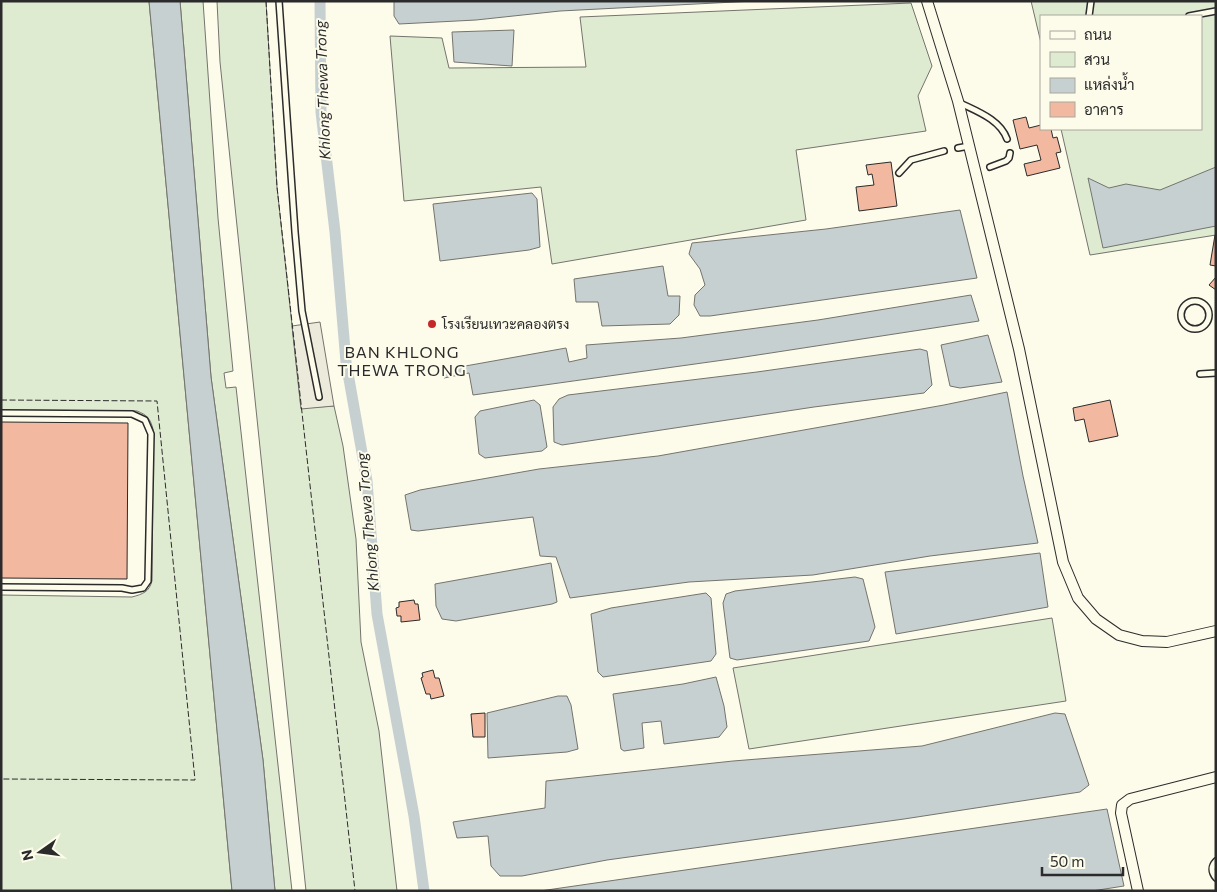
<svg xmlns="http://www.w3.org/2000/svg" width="1217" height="892" viewBox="0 0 1217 892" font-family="Commissioner,Sarabun,sans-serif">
	<rect width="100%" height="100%" fill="#fdfbea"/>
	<path fill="#deebd1" stroke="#74746e" d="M 1,1 L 149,1 L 232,891 L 1,891 L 1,595 L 132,597 C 143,594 149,592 152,581 L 153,429 C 150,418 147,415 137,411 L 1,410 Z
		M 180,1 L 203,1 L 218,218 L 233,371 L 224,373 L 226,388 L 236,387 L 292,891 L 275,891 L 263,760 L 211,377 Z
		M 217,1 L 266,1 L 277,187 L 301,408 L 334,406 L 343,446 L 356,539 L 361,642 L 379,731 L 397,891 L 306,891 L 220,62 Z
		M 1031,1 L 1216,1 L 1216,235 L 1090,255 L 1061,129 L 1201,129 L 1201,16 L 1041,16 L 1041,43 Z
		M 911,3 L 932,66 L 918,96 L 926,131 L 796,150 L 806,220 L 552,264 L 541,187 L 404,201 L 390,36 L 442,38 L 449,68 L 586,67 L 580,17 Z
		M 1052,618 L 1066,701 L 749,749 L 733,668 Z"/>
	<path fill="#eceadb" stroke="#74746e" d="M 320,322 L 334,406 L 301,409 L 292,326 Z"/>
	<path fill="#c7d0d0" stroke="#74746e" d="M 149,1 L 180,1 L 211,377 L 263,760 L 275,891 L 232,891 Z
		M 394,1 L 754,1 L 560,11 L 476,20 L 399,24 L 394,16 Z
		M 514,30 L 512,66 L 454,62 L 452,32 Z
		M 1216,167 L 1216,226 L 1103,248 L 1088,178 L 1109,188 L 1126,184 L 1160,190 Z
		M 532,193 L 537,199 L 540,247 L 529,250 L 440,261 L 433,204 Z
		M 960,210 L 977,278 L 710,316 L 700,316 L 694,305 L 695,295 L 705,285 L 700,269 L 689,254 L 692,243 L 826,229 Z
		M 663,266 L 668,296 L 680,296 L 679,315 L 670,324 L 602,326 L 598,302 L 576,302 L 574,279 Z
		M 971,295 L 979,321 L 738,358 L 473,395 L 469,373 L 444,378 L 443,370 L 566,348 L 569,362 L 587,358 L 586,345 L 681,338 L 818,320 Z
		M 988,335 L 1002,382 L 960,388 L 950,386 L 941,345 Z
		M 920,349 L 927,351 L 932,385 L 924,393 L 814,407 L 562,445 L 554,442 L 553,407 L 559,399 L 568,395 L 757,372 Z
		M 1007,392 L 1023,476 L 1038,543 L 930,556 L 813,575 L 689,582 L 570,598 L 556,557 L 540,556 L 533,517 L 418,531 L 411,530 L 405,495 L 420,490 L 539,469 L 658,456 L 944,405 Z
		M 534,400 L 540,405 L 547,447 L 542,451 L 485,458 L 479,454 L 475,417 L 480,411 Z
		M 1040,553 L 1048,607 L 896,634 L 885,572 Z
		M 551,563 L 557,602 L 552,604 L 456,621 L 442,619 L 436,606 L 435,584 Z
		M 855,577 L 863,579 L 875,627 L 869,641 L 737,660 L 730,658 L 723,603 L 726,594 L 735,591 Z
		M 706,593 L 711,598 L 716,654 L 711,661 L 603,677 L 598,672 L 591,614 L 611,608 Z
		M 716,677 L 724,706 L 727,727 L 719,737 L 664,744 L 661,721 L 642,723 L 644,748 L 624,751 L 621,749 L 613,694 L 683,684 Z
		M 558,696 L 567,696 L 571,705 L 578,749 L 567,752 L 488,758 L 487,713 Z
		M 1055,713 L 1065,714 L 1089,785 L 1080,792 L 904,819 L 607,860 L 522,876 L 500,876 L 491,866 L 488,836 L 457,838 L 453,822 L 545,808 L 546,781 L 733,761 L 922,746 Z
		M 1107,809 L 1124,886 L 1092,891 L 540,891 Z"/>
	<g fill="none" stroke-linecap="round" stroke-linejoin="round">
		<path stroke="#c7d0d0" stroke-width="11" d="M 320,1 L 321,112 L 335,232 L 346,362 L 367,481 L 377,614 L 414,816 L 424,891"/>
	</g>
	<path fill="#f2b8a0" stroke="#2b2b2b" d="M 1026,117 L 1029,128 L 1041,125 L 1041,129 L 1051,129 L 1053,138 L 1057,137 L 1061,152 L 1056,153 L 1060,168 L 1027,176 L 1024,164 L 1041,160 L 1037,145 L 1020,149 L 1013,120 Z
		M 891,162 L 897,206 L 859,211 L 856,187 L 874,185 L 872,174 L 868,175 L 866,165 Z
		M 1215,235 L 1216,235 L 1216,266 L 1210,265 Z
		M 1216,277 L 1216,290 L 1209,285 Z
		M 1110,400 L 1118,436 L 1089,442 L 1084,419 L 1075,421 L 1073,408 Z
		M 1,422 L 128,423 L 127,579 L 1,578 Z
		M 414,600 L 415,604 L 418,604 L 420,620 L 401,622 L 401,616 L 397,616 L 396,608 L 399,607 L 399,602 Z
		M 433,670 L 435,678 L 439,678 L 444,696 L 431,699 L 430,694 L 426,694 L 421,678 L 423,677 L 422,673 Z
		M 485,713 L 485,737 L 473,737 L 471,714 Z"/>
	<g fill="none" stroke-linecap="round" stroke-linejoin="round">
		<defs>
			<path id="service" d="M 279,1 L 295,232 L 302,311 L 319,397
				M 1089,16 L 1091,1
				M 1189,16 L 1216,11
				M 958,102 C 976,111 1000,119 1007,139
				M 958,148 L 969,146
				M 990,167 L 1006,161 L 1009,158 L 1010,153
				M 899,173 L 911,160 L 944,151
				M1181 315a14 14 0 1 1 28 0a14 14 0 1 1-28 0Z
				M 1200,374 L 1216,373
				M 1,413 L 132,414 L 145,420 L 151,434 L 148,581 L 143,588 L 132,590 L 122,588 L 1,587
				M 1216,861 C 1211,866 1211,872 1216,878"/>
			<path id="minor" d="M 927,1 L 958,101 L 1019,349 L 1063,562 L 1078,598 L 1096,619 L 1119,635 L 1142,641 L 1167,642 L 1216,631
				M 1138,891 L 1121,813 L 1122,805 L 1130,799 L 1216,777"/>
		</defs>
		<use href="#service" stroke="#2b2b2b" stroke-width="8"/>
		<use href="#minor" stroke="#2b2b2b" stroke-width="12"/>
		<use href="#service" stroke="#fdfbea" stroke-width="5"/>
		<use href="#minor" stroke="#fdfbea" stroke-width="10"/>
		<path stroke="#2b2b2b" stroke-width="1" stroke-dasharray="6 2.5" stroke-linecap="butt" d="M 266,1 L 277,187 L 355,891
			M 1,400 L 157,401 L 195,780 L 1,779"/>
	</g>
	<circle fill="#c62828" stroke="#fdfbea" stroke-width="2" cx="432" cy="324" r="5"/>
	<g text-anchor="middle" stroke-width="4" stroke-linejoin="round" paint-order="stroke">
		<g font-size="14" fill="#2b2b2b" stroke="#fdfbea" text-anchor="start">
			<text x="442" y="329">โรงเรียนเทวะคลองตรง</text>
		</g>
		<g font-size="15" font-style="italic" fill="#2b2b2b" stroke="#fdfbea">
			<text transform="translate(323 90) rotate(-92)" y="5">Khlong Thewa Trong</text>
			<text transform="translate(368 522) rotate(-95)" y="5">Khlong Thewa Trong</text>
		</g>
		<g font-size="16" letter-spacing="1" fill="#2b2b2b" stroke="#fdfbea">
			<text x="402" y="358">BAN KHLONG<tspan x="402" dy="18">THEWA TRONG</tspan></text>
		</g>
	</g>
	<rect width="1217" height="892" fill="none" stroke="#2b2b2b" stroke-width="5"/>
	<rect x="1040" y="15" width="162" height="115" fill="#fdfbea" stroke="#a9a89e"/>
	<rect x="1050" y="31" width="25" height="8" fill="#fdfbea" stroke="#a9a89e"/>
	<text x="1084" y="40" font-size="15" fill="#2b2b2b">ถนน</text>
	<rect x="1050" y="52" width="25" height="15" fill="#deebd1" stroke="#a9a89e"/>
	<text x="1084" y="65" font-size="15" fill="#2b2b2b">สวน</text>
	<rect x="1050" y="78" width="25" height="15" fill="#c7d0d0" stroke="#a9a89e"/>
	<text x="1084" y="90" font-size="15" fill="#2b2b2b">แหล่งน้ำ</text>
	<rect x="1050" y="102" width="25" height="15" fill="#f2b8a0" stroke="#a9a89e"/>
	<text x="1084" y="115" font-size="15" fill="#2b2b2b">อาคาร</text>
	<g transform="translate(40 852) rotate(256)" stroke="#fdfbea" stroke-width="4" paint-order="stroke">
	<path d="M0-4L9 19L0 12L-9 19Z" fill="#2b2b2b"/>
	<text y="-8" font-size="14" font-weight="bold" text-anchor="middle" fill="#2b2b2b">N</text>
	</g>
	<path d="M1042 867v8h81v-8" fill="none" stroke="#2b2b2b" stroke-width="2.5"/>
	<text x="1050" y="867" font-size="15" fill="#2b2b2b" stroke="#fdfbea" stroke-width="4" paint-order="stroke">50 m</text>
</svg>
